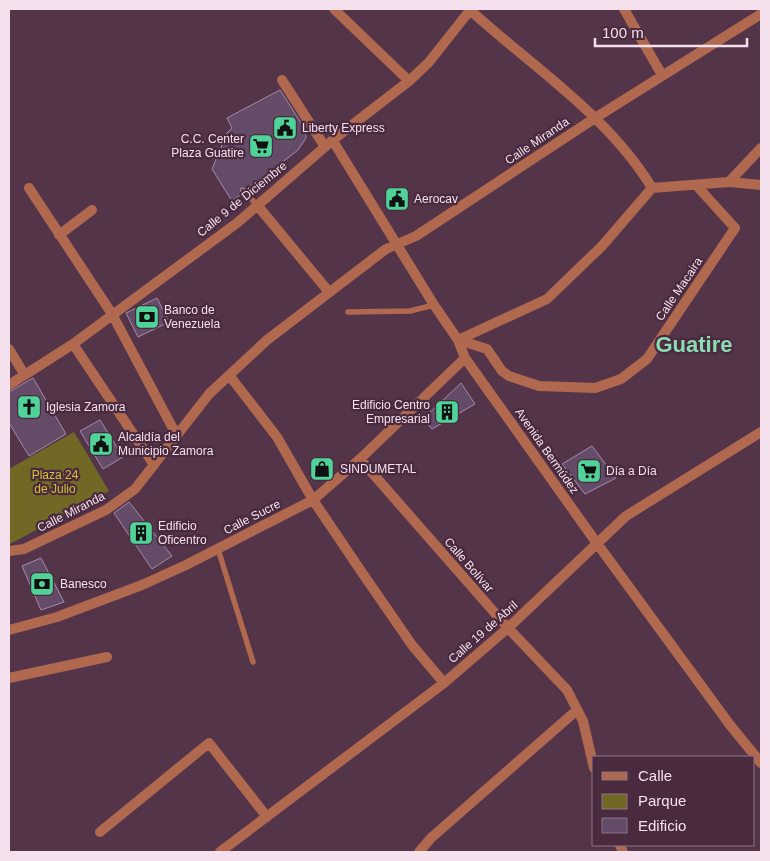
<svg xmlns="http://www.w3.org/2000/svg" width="770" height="861" viewBox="0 0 770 861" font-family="Helvetica,sans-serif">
	<rect width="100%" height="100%" fill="#543449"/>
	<path fill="#726825" d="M 74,432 L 109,491 L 10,544 L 9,469 Z"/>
	<path fill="#644c69" stroke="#a58aaa" d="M 280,90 L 305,129 L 306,138 L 298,150 L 248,189 L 241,188 L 240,195 L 232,201 L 212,169 L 227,133 L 232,128 L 227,118 Z
		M 157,298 L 169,322 L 138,337 L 126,313 Z
		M 33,378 L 66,434 L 29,456 L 9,423 L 9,392 Z
		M 461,383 L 475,404 L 432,429 L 423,419 Z
		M 100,420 L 123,457 L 103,469 L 80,431 Z
		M 592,446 L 616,478 L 585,494 L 562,464 Z
		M 129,502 L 172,556 L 152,569 L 114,513 Z
		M 41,558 L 64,602 L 41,610 L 22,566 Z"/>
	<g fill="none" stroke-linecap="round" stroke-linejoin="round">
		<path stroke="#b0684e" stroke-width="5.5" d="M 244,192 L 257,205
			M 348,312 L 410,311 L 434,305
			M 218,549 L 253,662"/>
		<path stroke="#b0684e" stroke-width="10" d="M 334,9 L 409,81
			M 469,9 C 531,66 608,115 652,188
			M 624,9 L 662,75
			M 282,80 L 325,147
			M 333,141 L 434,305 L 458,340 L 465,358 L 596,542 L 730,725 L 761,763
			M 729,182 L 761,148
			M 29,188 L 112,314 L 177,436
			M 652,188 L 729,182 L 761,185
			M 257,205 L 329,292
			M 59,235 L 92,210
			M 458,340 L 487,349 L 502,371 L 509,376 L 539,386 L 595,388 L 621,379 L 647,359 L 735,228 L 696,185
			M 458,340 L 547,299 L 602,246 L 652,188
			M 73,344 L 154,465
			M 9,349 L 24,374
			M 229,375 L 277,437 L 313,500 L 363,574 L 412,645 L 444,683
			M 9,385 L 73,344 L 237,223 L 334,139 L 409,81 L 429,62 L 471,9
			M 360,459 L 508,628 L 567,690 L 583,721 L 594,768
			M 9,551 L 24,549 L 106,510 L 135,489 L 209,394 L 267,340 L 386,249 L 416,236 L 595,118 L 761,14
			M 9,630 L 57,617 L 142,585 L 186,565 L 313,500 L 360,459 L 465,358
			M 9,678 L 107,657
			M 100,832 L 209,743 L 267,817
			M 620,845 L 623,852
			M 220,852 L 444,683 L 508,628 L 626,516 L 761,432
			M 419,852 L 431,838 L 577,710"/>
	</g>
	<defs>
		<symbol id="civic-square" viewBox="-11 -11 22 22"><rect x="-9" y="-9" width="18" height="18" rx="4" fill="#4fd399" stroke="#492a3e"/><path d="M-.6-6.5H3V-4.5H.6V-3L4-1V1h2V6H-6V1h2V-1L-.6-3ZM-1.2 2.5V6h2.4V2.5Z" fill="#111"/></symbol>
		<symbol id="supermarket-square" viewBox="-11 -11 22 22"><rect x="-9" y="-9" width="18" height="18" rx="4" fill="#4fd399" stroke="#492a3e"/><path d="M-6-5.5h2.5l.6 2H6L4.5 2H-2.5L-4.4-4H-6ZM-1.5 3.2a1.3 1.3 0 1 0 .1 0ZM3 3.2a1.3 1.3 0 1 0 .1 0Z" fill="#111"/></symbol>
		<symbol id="bank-square" viewBox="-11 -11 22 22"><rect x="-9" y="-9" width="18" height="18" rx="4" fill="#4fd399" stroke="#492a3e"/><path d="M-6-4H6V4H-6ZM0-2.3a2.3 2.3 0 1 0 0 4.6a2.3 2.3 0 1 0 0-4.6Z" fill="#111"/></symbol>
		<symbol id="church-square" viewBox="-11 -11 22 22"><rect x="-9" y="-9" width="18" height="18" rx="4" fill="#4fd399" stroke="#492a3e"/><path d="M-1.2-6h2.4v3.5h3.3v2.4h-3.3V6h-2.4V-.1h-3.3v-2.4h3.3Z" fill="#111"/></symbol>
		<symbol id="building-square" viewBox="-11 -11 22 22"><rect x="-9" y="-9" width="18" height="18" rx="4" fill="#4fd399" stroke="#492a3e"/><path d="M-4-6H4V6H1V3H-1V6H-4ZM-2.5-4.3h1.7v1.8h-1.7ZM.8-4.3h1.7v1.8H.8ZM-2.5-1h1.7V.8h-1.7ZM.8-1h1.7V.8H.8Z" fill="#111"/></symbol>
		<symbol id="shop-square" viewBox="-11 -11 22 22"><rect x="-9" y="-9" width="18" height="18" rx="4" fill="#4fd399" stroke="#492a3e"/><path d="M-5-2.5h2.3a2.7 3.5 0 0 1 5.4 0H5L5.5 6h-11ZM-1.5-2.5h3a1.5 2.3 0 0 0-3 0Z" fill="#111"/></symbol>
	</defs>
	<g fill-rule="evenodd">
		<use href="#civic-square" x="271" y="114" width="28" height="28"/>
		<use href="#supermarket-square" x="247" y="132" width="28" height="28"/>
		<use href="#civic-square" x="383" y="185" width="28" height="28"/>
		<use href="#bank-square" x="133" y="303" width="28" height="28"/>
		<use href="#church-square" x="15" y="393" width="28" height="28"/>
		<use href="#building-square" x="433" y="398" width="28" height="28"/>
		<use href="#civic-square" x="87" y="430" width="28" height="28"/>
		<use href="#shop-square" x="308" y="455" width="28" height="28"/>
		<use href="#supermarket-square" x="575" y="457" width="28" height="28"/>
		<use href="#building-square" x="127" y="519" width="28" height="28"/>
		<use href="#bank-square" x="28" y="570" width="28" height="28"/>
	</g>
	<g text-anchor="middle" stroke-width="4.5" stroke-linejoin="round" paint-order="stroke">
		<g font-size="12" fill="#f5e1ed" stroke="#492a3e" text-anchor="start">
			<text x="302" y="132">Liberty Express</text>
			<text x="244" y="143" text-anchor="end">C.C. Center<tspan x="244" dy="14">Plaza Guatire</tspan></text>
			<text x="414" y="203">Aerocav</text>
			<text x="164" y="314">Banco de<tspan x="164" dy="14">Venezuela</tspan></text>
			<text x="430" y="409" text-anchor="end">Edificio Centro<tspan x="430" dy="14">Empresarial</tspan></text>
			<text x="46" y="411">Iglesia Zamora</text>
			<text x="118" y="441">Alcaldía del<tspan x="118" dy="14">Municipio Zamora</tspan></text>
			<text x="340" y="473">SINDUMETAL</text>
			<text x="606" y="475">Día a Día</text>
			<text x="158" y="530">Edificio<tspan x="158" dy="14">Oficentro</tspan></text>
			<text x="60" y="588">Banesco</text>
		</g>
		<g font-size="12" fill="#f5e1ed" stroke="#492a3e">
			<text transform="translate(537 141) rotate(-34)" y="4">Calle Miranda</text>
			<text transform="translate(242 199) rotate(-39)" y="4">Calle 9 de Diciembre</text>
			<text transform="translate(679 289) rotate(-56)" y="4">Calle Macaira</text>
			<text transform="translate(547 451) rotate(55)" y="4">Avenida Bermúdez</text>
			<text transform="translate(71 512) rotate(-27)" y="4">Calle Miranda</text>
			<text transform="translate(252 517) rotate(-27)" y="4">Calle Sucre</text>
			<text transform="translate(469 565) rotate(49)" y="4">Calle Bolívar</text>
			<text transform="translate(483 632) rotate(-41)" y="4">Calle 19 de Abril</text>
		</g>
		<g font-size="12" fill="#d6c232" stroke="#492a3e">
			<text x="55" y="479">Plaza 24<tspan x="55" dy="14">de Julio</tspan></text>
		</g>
		<g font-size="22" font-weight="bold" fill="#8bddb3" stroke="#492a3e">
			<text x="694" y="352">Guatire</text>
		</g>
	</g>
	<rect width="770" height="861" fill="none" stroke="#f5e1ed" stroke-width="20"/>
	<rect x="592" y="756" width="162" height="90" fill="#492a3e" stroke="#8e7384"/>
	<rect x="602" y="772" width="25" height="8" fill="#b0684e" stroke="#8e7384"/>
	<text x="638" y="781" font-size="15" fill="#f5e1ed">Calle</text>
	<rect x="602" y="794" width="25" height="15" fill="#726825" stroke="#8e7384"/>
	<text x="638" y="806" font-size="15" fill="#f5e1ed">Parque</text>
	<rect x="602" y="818" width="25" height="15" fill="#644c69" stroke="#8e7384"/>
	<text x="638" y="831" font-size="15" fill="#f5e1ed">Edificio</text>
	<path d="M595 38v8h152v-8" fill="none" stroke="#f5e1ed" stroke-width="2.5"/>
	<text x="602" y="38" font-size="15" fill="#f5e1ed" stroke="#492a3e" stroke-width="4" paint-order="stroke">100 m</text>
</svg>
